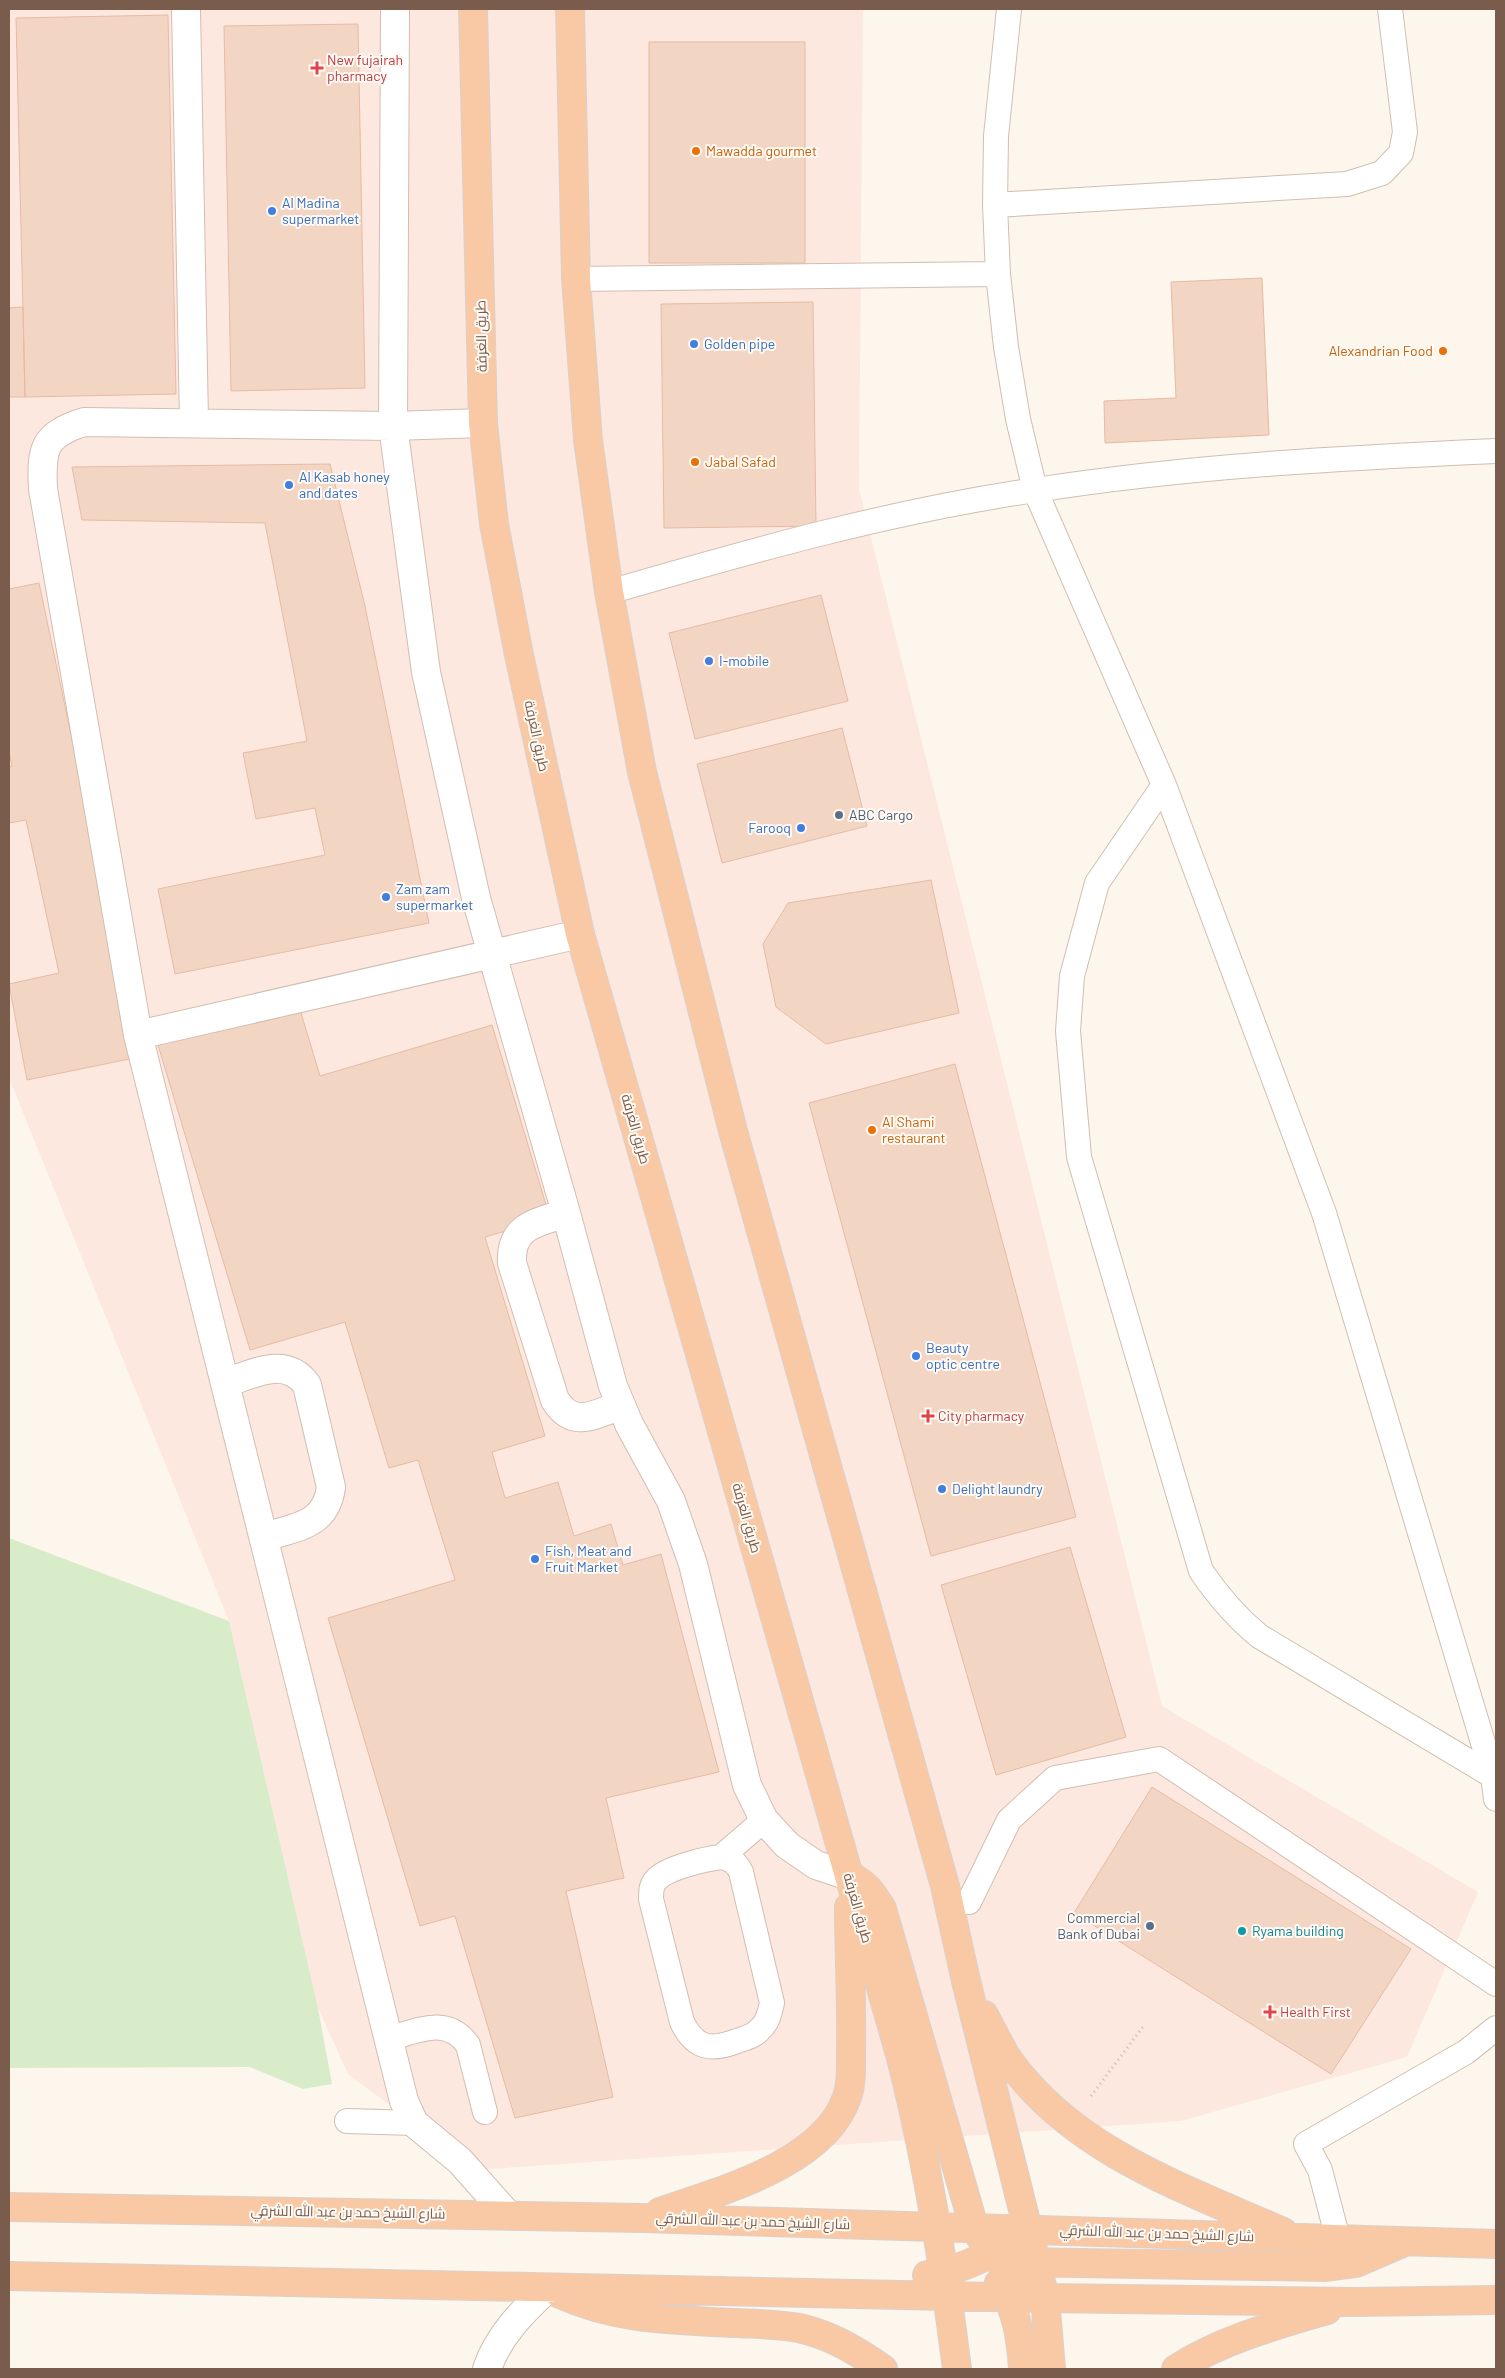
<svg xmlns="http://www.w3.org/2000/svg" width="1505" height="2378" viewBox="0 0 1505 2378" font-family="Barlow,Cairo,sans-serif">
	<rect width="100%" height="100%" fill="#fdf6ec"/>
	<path fill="#fde8e0" d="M 9,9 L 863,9 L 859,489 L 1162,1706 L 1478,1892 L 1407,2057 L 1181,2121 L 477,2170 L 348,2074 L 318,2008 L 229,1621 L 9,1078 Z"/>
	<path fill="#d8ecc9" d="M 9,1538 L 229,1621 L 318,2008 L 332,2084 L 303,2089 L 250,2067 L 9,2068 Z"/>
	<path fill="#f3d5c3" stroke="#e6bba3" d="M 168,15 L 176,394 L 25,397 L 16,18 Z
		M 358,24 L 365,388 L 231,391 L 224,26 Z
		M 649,42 L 805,42 L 805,263 L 649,263 Z
		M 1262,278 L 1269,435 L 1105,443 L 1104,401 L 1176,398 L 1171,282 Z
		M 813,302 L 816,526 L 664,528 L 661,304 Z
		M 23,307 L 25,397 L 9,397 L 9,308 Z
		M 330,464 L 365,606 L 429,923 L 175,974 L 158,889 L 325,855 L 315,808 L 256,819 L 243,753 L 307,741 L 265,523 L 82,520 L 72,467 Z
		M 39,583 L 139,1057 L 27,1080 L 9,984 L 59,973 L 26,820 L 9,823 L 9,767 L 12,766 L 9,752 L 9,589 Z
		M 821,595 L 848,701 L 695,739 L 669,633 Z
		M 842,728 L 867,826 L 722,863 L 697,764 Z
		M 931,880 L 959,1013 L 826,1044 L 776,1007 L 763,944 L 788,903 Z
		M 298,1003 L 320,1076 L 492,1025 L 550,1218 L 485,1237 L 545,1436 L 492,1452 L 505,1498 L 558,1482 L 574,1536 L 611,1524 L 623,1565 L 661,1554 L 719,1772 L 606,1798 L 624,1878 L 566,1891 L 613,2097 L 515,2118 L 455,1916 L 420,1926 L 328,1618 L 455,1580 L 418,1460 L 389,1468 L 345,1322 L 250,1350 L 158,1045 Z
		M 955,1064 L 1076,1517 L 931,1556 L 809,1103 Z
		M 1070,1547 L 1126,1737 L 996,1775 L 941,1585 Z
		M 1152,1787 L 1411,1949 L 1331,2074 L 1074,1913 Z"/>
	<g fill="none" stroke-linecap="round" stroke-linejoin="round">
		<defs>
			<path id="service" d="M 1009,9 L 996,136 L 995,205 L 998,274 L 1006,347 L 1018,419 L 1035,490 L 1164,785 L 1324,1213 L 1493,1776 L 1496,1799
				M 995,205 L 1347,184 L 1382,173 L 1401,153 L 1405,132 L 1390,9
				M 576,279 L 998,274
				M 609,592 C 750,551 891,511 1036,490 C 1189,466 1342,458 1496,451
				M 1164,785 L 1097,883 L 1072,976 L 1068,1031 L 1079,1157 L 1201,1571 C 1218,1596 1236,1617 1259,1636 L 1493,1776
				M 721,1857 C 731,1859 736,1862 741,1872 L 772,2003 C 770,2012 768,2022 761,2028 C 755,2036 746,2038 737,2041 C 711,2051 695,2049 682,2022 L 651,1899 C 651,1892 651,1885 656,1880 C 666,1868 705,1859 721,1857 Z
				M 721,1857 L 764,1820
				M 969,1902 L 1009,1820 L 1055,1778 L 1159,1759 L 1496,1984
				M 388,2039 C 417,2031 447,2015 468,2045 L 485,2112
				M 347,2121 L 414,2123
				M 1338,2239 L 1320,2170 L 1306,2144 L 1466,2052 L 1496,2028"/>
			<path id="minor" d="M 186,9 L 194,422
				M 395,9 L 393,426 L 426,672 L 476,898 L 566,1213 L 613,1386 L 629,1424 L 671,1501 L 693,1564 L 747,1785 L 764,1820 L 787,1845 L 816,1865 L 849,1876
				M 483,423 L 393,426 L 84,422 C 43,435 41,449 43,489 L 138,1035 L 404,2101 L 414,2123 L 460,2161 L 508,2215
				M 138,1035 L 580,934
				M 566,1213 C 537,1223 510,1225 512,1263 L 555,1400 C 573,1429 594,1415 621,1405
				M 225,1383 C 254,1374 286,1355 307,1385 L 331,1487 C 326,1526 296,1527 264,1537
				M 487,2369 C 498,2336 523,2311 548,2288"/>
			<path id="trunk" d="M 473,9 L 483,423 L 494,524 L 519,655 L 580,934 L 901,2058 C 927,2160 944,2265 957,2369
				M 570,9 L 576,279 L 588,440 L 609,592 L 642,772 L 733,1131 L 945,1886 L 966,1981 L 1045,2298 L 1051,2369
				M 849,1876 C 866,1883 873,1894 882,1909 L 974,2227 C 992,2258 1014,2280 1044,2298
				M 984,2015 C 993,2031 1000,2048 1010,2062 C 1075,2152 1186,2189 1283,2232
				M 9,2207 L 643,2218 L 1496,2244
				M 660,2212 C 720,2191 824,2164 847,2097 C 852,2083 851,2065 851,2051 C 852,2003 849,1955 849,1907
				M 1018,2262 L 1326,2267 L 1356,2263 L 1400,2244
				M 927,2275 C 964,2270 998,2252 1026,2229
				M 9,2276 L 1045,2298 L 1354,2302 L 1496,2300
				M 999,2283 C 1017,2309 1021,2338 1023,2369
				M 560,2294 C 616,2320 675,2320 735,2323 C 756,2324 778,2324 799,2328 C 831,2335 857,2351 883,2369
				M 1176,2369 C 1221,2340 1276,2325 1327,2310"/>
		</defs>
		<use href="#service" stroke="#d1beb0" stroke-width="26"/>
		<use href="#minor" stroke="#d1beb0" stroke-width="30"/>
		<use href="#trunk" stroke="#dad1cd" stroke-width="30"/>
		<path stroke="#d9b8a5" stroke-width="3" stroke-dasharray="1 4" stroke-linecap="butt" d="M 1091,2096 L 1145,2024"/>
		<use href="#service" stroke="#fff" stroke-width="24"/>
		<use href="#minor" stroke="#fff" stroke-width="28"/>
		<use href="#trunk" stroke="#f9c8a4" stroke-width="28"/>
	</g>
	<g fill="#e0444e" stroke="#fffaf3" stroke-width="2">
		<path d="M314.5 60.5h5v5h5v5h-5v5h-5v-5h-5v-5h5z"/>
		<path d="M925.5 1408.5h5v5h5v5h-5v5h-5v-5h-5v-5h5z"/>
		<path d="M1267.5 2004.5h5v5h5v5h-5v5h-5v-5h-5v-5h5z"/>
	</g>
	<g fill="#e8710a" stroke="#fffaf3" stroke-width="2">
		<circle cx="696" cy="151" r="5"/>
		<circle cx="1443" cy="351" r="5"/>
		<circle cx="695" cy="462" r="5"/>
		<circle cx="872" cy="1130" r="5"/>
	</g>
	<g fill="#3f7fe0" stroke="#fffaf3" stroke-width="2">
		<circle cx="272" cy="211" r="5"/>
		<circle cx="694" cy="344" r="5"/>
		<circle cx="289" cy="485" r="5"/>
		<circle cx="709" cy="661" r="5"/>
		<circle cx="801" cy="828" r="5"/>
		<circle cx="386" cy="897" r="5"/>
		<circle cx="916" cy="1356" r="5"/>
		<circle cx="942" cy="1489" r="5"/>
		<circle cx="535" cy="1559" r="5"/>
	</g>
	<g fill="#5c6f8a" stroke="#fffaf3" stroke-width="2">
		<circle cx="839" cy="815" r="5"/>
		<circle cx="1150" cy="1926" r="5"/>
	</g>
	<circle fill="#0f9aa8" stroke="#fffaf3" stroke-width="2" cx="1242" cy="1931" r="5"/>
	<g text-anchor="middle" stroke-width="4" stroke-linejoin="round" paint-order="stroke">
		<g font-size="14" fill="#be3a42" stroke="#fffaf3" text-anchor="start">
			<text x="327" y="65">New fujairah<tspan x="327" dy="16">pharmacy</tspan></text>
			<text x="938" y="1421">City pharmacy</text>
			<text x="1280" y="2017">Health First</text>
		</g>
		<g font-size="14" fill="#c56008" stroke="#fffaf3" text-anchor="start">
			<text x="706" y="156">Mawadda gourmet</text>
			<text x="1433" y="356" text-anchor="end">Alexandrian Food</text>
			<text x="705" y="467">Jabal Safad</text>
			<text x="882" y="1127">Al Shami<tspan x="882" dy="16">restaurant</tspan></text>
		</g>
		<g font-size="14" fill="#366cbe" stroke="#fffaf3" text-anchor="start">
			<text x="282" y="208">Al Madina<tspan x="282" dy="16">supermarket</tspan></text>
			<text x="704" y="349">Golden pipe</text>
			<text x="299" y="482">Al Kasab honey<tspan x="299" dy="16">and dates</tspan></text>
			<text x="719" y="666">I-mobile</text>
			<text x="791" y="833" text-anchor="end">Farooq</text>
			<text x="396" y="894">Zam zam<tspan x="396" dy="16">supermarket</tspan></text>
			<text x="926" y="1353">Beauty<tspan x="926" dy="16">optic centre</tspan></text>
			<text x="952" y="1494">Delight laundry</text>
			<text x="545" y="1556">Fish, Meat and<tspan x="545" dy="16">Fruit Market</tspan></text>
		</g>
		<g font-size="14" fill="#7a5c4d" stroke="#fffaf3">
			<text transform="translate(481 336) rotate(-91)" y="5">طريق الغرفة</text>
			<text transform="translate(537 736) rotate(78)" y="5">طريق الغرفة</text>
			<text transform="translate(636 1129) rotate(74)" y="5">طريق الغرفة</text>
			<text transform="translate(747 1518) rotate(74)" y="5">طريق الغرفة</text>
			<text transform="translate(858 1908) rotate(74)" y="5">طريق الغرفة</text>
			<text transform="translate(348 2212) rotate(1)" y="5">شارع الشيخ حمد بن عبد الله الشرقي</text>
			<text transform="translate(753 2221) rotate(2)" y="5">شارع الشيخ حمد بن عبد الله الشرقي</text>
			<text transform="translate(1157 2233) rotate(2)" y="5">شارع الشيخ حمد بن عبد الله الشرقي</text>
		</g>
		<g font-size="14" fill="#4e5e75" stroke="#fffaf3" text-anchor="start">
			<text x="849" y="820">ABC Cargo</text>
			<text x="1140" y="1923" text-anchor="end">Commercial<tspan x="1140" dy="16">Bank of Dubai</tspan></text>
		</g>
		<g font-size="14" fill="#0d838f" stroke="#fffaf3" text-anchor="start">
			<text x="1252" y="1936">Ryama building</text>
		</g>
	</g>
	<rect width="1505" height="2378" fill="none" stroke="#7a5c4d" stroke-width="20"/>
</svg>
